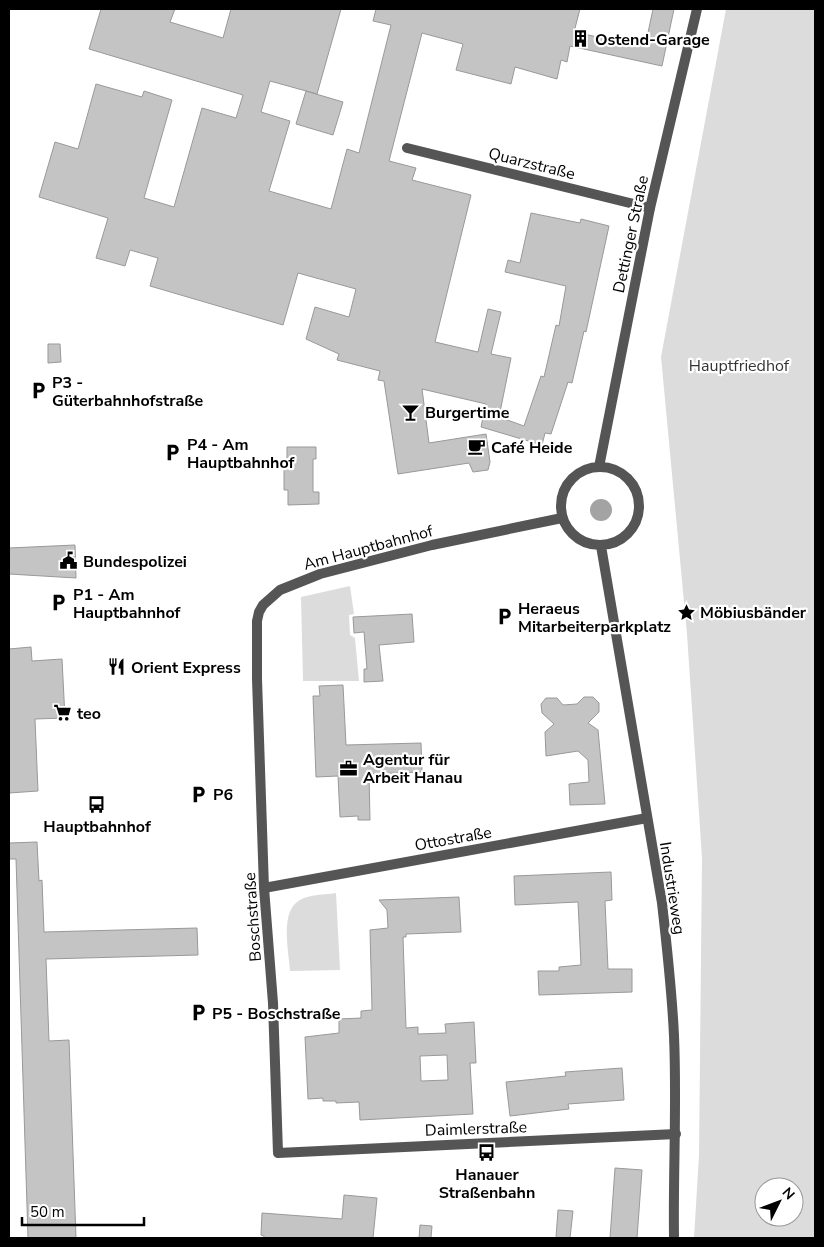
<svg xmlns="http://www.w3.org/2000/svg" width="824" height="1247" viewBox="0 0 824 1247" font-family="'Nunito Sans',sans-serif">
	<rect width="100%" height="100%" fill="#fff"/>
	<path fill="#dcdcdc" fill-rule="evenodd" d="M 726,9 L 815,9 L 815,1238 L 694,1238 L 699,1155 L 702,858 L 687,634 L 661,357 ZM 764,1187 L 794,1187 L 794,1217 L 764,1217 Z
		M 350,586 L 354,614 L 349,615 L 350,635 L 355,638 L 359,681 L 303,681 L 301,597 Z
		M 336,893 L 340,970 L 290,971 C 289,952 279,911 300,900 C 310,894 325,895 336,893 Z"/>
	<path fill="#a3a3a3" d="M590 510a11 11 0 1 1 22 0a11 11 0 1 1-22 0Z"/>
	<path fill="#c4c4c4" stroke="#999" fill-rule="evenodd" d="M 101,9 L 175,9 L 170,22 L 223,38 L 231,9 L 341,9 L 317,94 L 270,81 L 261,112 L 290,121 L 269,191 L 331,209 L 347,149 L 359,153 L 391,25 L 373,21 L 376,9 L 580,9 L 574,32 L 645,47 L 653,9 L 674,9 L 662,66 L 570,46 L 567,62 L 561,60 L 557,79 L 515,67 L 511,84 L 456,70 L 463,44 L 422,33 L 389,161 L 416,168 L 412,180 L 471,195 L 435,342 L 478,352 L 488,309 L 501,312 L 491,354 L 511,358 L 499,417 L 524,426 L 541,376 L 544,377 L 556,325 L 559,326 L 566,286 L 505,272 L 508,260 L 520,263 L 531,213 L 580,223 L 581,219 L 609,226 L 586,332 L 584,331 L 572,383 L 568,382 L 551,434 L 545,433 L 542,445 L 481,427 L 486,404 L 422,389 L 429,443 L 486,434 L 490,462 L 488,470 L 473,472 L 469,463 L 398,474 L 384,381 L 378,380 L 380,371 L 337,360 L 339,354 L 306,339 L 315,307 L 349,317 L 356,289 L 298,273 L 283,325 L 150,286 L 158,258 L 130,250 L 125,266 L 96,258 L 108,218 L 39,197 L 55,142 L 78,149 L 96,84 L 142,97 L 144,91 L 172,100 L 144,198 L 174,207 L 202,108 L 236,118 L 243,95 L 89,49 Z
		M 306,91 L 343,102 L 333,135 L 296,124 Z
		M 48,344 L 60,344 L 61,362 L 48,363 Z
		M 287,447 L 316,447 L 316,459 L 313,459 L 313,492 L 319,492 L 319,504 L 288,505 L 288,490 L 284,490 L 284,462 L 287,462 Z
		M 75,545 L 76,578 L 9,574 L 9,548 Z
		M 412,614 L 414,642 L 379,645 L 383,681 L 364,682 L 364,669 L 367,669 L 364,632 L 354,633 L 353,617 Z
		M 31,647 L 32,661 L 62,659 L 65,718 L 35,719 L 38,791 L 9,793 L 9,649 Z
		M 343,685 L 346,745 L 421,743 L 422,772 L 369,774 L 370,820 L 358,820 L 358,816 L 340,817 L 338,776 L 316,777 L 313,696 L 320,696 L 319,686 Z
		M 584,697 L 593,697 L 599,703 L 599,712 L 588,723 L 598,730 L 605,804 L 570,805 L 569,784 L 589,782 L 588,760 L 578,751 L 546,756 L 545,732 L 554,724 L 542,713 L 541,704 L 546,698 L 557,698 L 563,705 L 577,704 Z
		M 37,842 L 39,881 L 42,880 L 44,932 L 197,928 L 198,955 L 46,959 L 49,1041 L 69,1040 L 76,1238 L 28,1238 L 16,859 L 9,859 L 9,843 Z
		M 611,872 L 612,900 L 605,901 L 608,969 L 632,969 L 632,992 L 539,995 L 538,971 L 559,971 L 559,967 L 581,965 L 578,902 L 515,905 L 514,876 Z
		M 459,897 L 461,932 L 406,934 L 406,937 L 403,937 L 406,1028 L 418,1027 L 418,1034 L 446,1033 L 445,1024 L 474,1022 L 476,1063 L 470,1063 L 473,1114 L 360,1120 L 359,1102 L 336,1103 L 336,1101 L 323,1101 L 323,1098 L 308,1099 L 305,1037 L 339,1033 L 339,1019 L 361,1018 L 361,1011 L 372,1010 L 370,930 L 388,928 L 387,910 L 379,900 ZM 447,1055 L 448,1080 L 421,1081 L 420,1056 Z
		M 622,1068 L 624,1100 L 568,1104 L 569,1109 L 510,1116 L 506,1082 L 566,1076 L 565,1072 Z
		M 615,1168 L 642,1170 L 637,1238 L 610,1238 Z
		M 344,1195 L 377,1198 L 373,1238 L 264,1238 L 264,1236 L 261,1235 L 262,1213 L 342,1219 Z
		M 558,1210 L 573,1211 L 570,1238 L 556,1238 Z
		M 420,1225 L 432,1226 L 431,1238 L 419,1238 Z"/>
	<g fill="none" stroke-linecap="round" stroke-linejoin="round">
		<path stroke="#555" stroke-width="10" d="M 407,148 L 650,208
			M 562,518 L 432,545 L 320,574 L 280,590 L 263,605 L 259,612 L 257,621 L 257,679 L 264,888 L 273,1003 L 278,1153 L 676,1134
			M 264,888 L 647,818"/>
		<path stroke="#555" stroke-width="10" d="M561 506a39 39 0 1 1 78 0a39 39 0 1 1-78 0Z
			M 599,467 L 650,208 L 697,9
			M 601,546 L 662,903 C 667,947 672,992 674,1036 C 677,1103 673,1171 674,1238"/>
	</g>
	<defs>
		<symbol id="building-bare" viewBox="-9 -9 18 18"><path d="M-4-6H4V6H1V3H-1V6H-4ZM-2.5-4.3h1.7v1.8h-1.7ZM.8-4.3h1.7v1.8H.8ZM-2.5-1h1.7V.8h-1.7ZM.8-1h1.7V.8H.8Z" fill="#000" stroke="#fff" stroke-width="2.5" paint-order="stroke"/></symbol>
		<symbol id="parking-bare" viewBox="-9 -9 18 18"><path d="M-3.5-5.5H1a3.5 3.5 0 0 1 0 7H-1V5.5H-3.5ZM-1-3.4V-.6H.8a1.4 1.4 0 0 0 0-2.8Z" fill="#000" stroke="#fff" stroke-width="2.5" paint-order="stroke"/></symbol>
		<symbol id="bar-bare" viewBox="-9 -9 18 18"><path d="M-6-5H6L.8 .8V4.5H3.5V6h-7V4.5H-.8V.8Z" fill="#000" stroke="#fff" stroke-width="2.5" paint-order="stroke"/></symbol>
		<symbol id="cafe-bare" viewBox="-9 -9 18 18"><path d="M-5.5-4.5H6V0H3Q3 3.5 0 3.5H-2.5Q-5.5 3.5-5.5 0ZM3-3.2v2h1.7v-2ZM-6 4.5H4V6H-6Z" fill="#000" stroke="#fff" stroke-width="2.5" paint-order="stroke"/></symbol>
		<symbol id="civic-bare" viewBox="-9 -9 18 18"><path d="M-.6-6.5H3V-4.5H.6V-3L4-1V1h2V6H-6V1h2V-1L-.6-3ZM-1.2 2.5V6h2.4V2.5Z" fill="#000" stroke="#fff" stroke-width="2.5" paint-order="stroke"/></symbol>
		<symbol id="sight-bare" viewBox="-9 -9 18 18"><path d="M0-6L1.8-2.2L6-1.7L2.9 1.2L3.7 5.4L0 3.3L-3.7 5.4L-2.9 1.2L-6-1.7L-1.8-2.2Z" fill="#000" stroke="#fff" stroke-width="2.5" paint-order="stroke"/></symbol>
		<symbol id="restaurant-bare" viewBox="-9 -9 18 18"><path d="M-5-6h1v4h1v-4h1v4h1v-4h1v5L-1.5 .5V6h-2V.5L-5-1ZM5-6V6H3V1.5H1.5Q1.5-4 5-6Z" fill="#000" stroke="#fff" stroke-width="2.5" paint-order="stroke"/></symbol>
		<symbol id="supermarket-bare" viewBox="-9 -9 18 18"><path d="M-6-5.5h2.5l.6 2H6L4.5 2H-2.5L-4.4-4H-6ZM-1.5 3.2a1.3 1.3 0 1 0 .1 0ZM3 3.2a1.3 1.3 0 1 0 .1 0Z" fill="#000" stroke="#fff" stroke-width="2.5" paint-order="stroke"/></symbol>
		<symbol id="office-bare" viewBox="-9 -9 18 18"><path d="M-6-3h4V-5.5h4V-3h4V5H-6ZM-1-4.5V-3h2v-1.5ZM-6 0V1H6V0Z" fill="#000" stroke="#fff" stroke-width="2.5" paint-order="stroke"/></symbol>
		<symbol id="bus-bare" viewBox="-9 -9 18 18"><path d="M-5-6H5V4H4V6H2V4H-2V6H-4V4H-5ZM-3.5-4V0h7V-4ZM-3.5 1.2v1.5H-2V1.2ZM2 1.2v1.5H3.5V1.2Z" fill="#000" stroke="#fff" stroke-width="2.5" paint-order="stroke"/></symbol>
	</defs>
	<g fill-rule="evenodd">
		<use href="#building-bare" x="568" y="26" width="25" height="25"/>
		<use href="#parking-bare" x="26" y="378" width="25" height="25"/>
		<use href="#bar-bare" x="398" y="400" width="25" height="25"/>
		<use href="#cafe-bare" x="464" y="434" width="25" height="25"/>
		<use href="#parking-bare" x="160" y="440" width="25" height="25"/>
		<use href="#civic-bare" x="56" y="548" width="25" height="25"/>
		<use href="#parking-bare" x="46" y="590" width="25" height="25"/>
		<use href="#sight-bare" x="674" y="600" width="25" height="25"/>
		<use href="#parking-bare" x="492" y="604" width="25" height="25"/>
		<use href="#restaurant-bare" x="104" y="654" width="25" height="25"/>
		<use href="#supermarket-bare" x="50" y="700" width="25" height="25"/>
		<use href="#office-bare" x="336" y="756" width="25" height="25"/>
		<use href="#parking-bare" x="186" y="782" width="25" height="25"/>
		<use href="#bus-bare" x="84" y="792" width="25" height="25"/>
		<use href="#parking-bare" x="186" y="1000" width="25" height="25"/>
		<use href="#bus-bare" x="474" y="1140" width="25" height="25"/>
	</g>
	<g text-anchor="middle" stroke-width="4.5" stroke-linejoin="round" paint-order="stroke">
		<g font-size="16" font-weight="bold" fill="#000" stroke="#fff" text-anchor="start">
			<text x="595" y="45">Ostend-Garage</text>
			<text x="52" y="388">P3 -<tspan x="52" dy="18">Güterbahnhofstraße</tspan></text>
			<text x="425" y="418">Burgertime</text>
			<text x="187" y="450">P4 - Am<tspan x="187" dy="18">Hauptbahnhof</tspan></text>
			<text x="491" y="453">Café Heide</text>
			<text x="83" y="567">Bundespolizei</text>
			<text x="73" y="600">P1 - Am<tspan x="73" dy="18">Hauptbahnhof</tspan></text>
			<text x="518" y="614">Heraeus<tspan x="518" dy="18">Mitarbeiterparkplatz</tspan></text>
			<text x="700" y="618">Möbiusbänder</text>
			<text x="131" y="673">Orient Express</text>
			<text x="77" y="719">teo</text>
			<text x="363" y="765">Agentur für<tspan x="363" dy="18">Arbeit Hanau</tspan></text>
			<text x="213" y="800">P6</text>
			<text x="97" y="832" text-anchor="middle">Hauptbahnhof</text>
			<text x="212" y="1019">P5 - Boschstraße</text>
			<text x="487" y="1180" text-anchor="middle">Hanauer<tspan x="487" dy="18">Straßenbahn</tspan></text>
		</g>
		<g font-size="16" fill="#000" stroke="#fff">
			<text transform="translate(532 163) rotate(14)" y="6">Quarzstraße</text>
			<text transform="translate(630 234) rotate(-78)" y="6">Dettinger Straße</text>
			<text transform="translate(368 547) rotate(-15)" y="6">Am Hauptbahnhof</text>
			<text transform="translate(453 838) rotate(-10)" y="6">Ottostraße</text>
			<text transform="translate(673 888) rotate(81)" y="6">Industrieweg</text>
			<text transform="translate(252 917) rotate(-94)" y="6">Boschstraße</text>
			<text transform="translate(476 1128) rotate(-2)" y="6">Daimlerstraße</text>
		</g>
		<g font-size="16" fill="#333" stroke="#fff">
			<text x="739" y="371">Hauptfriedhof</text>
		</g>
	</g>
	<rect width="824" height="1247" fill="none" stroke="#000000" stroke-width="20"/>
	<g transform="translate(779 1202) rotate(48)"><circle r="24" fill="#ffffff" stroke="#999999"/>
	<path d="M0-4L9 19L0 12L-9 19Z" fill="#000000"/>
	<text y="-8" font-size="14" font-weight="bold" text-anchor="middle" fill="#000000">N</text>
	</g>
	<path d="M22 1217v8h122v-8" fill="none" stroke="#000000" stroke-width="2.5"/>
	<text x="30" y="1217" font-size="15" fill="#000000" stroke="#ffffff" stroke-width="4" paint-order="stroke">50 m</text>
</svg>
